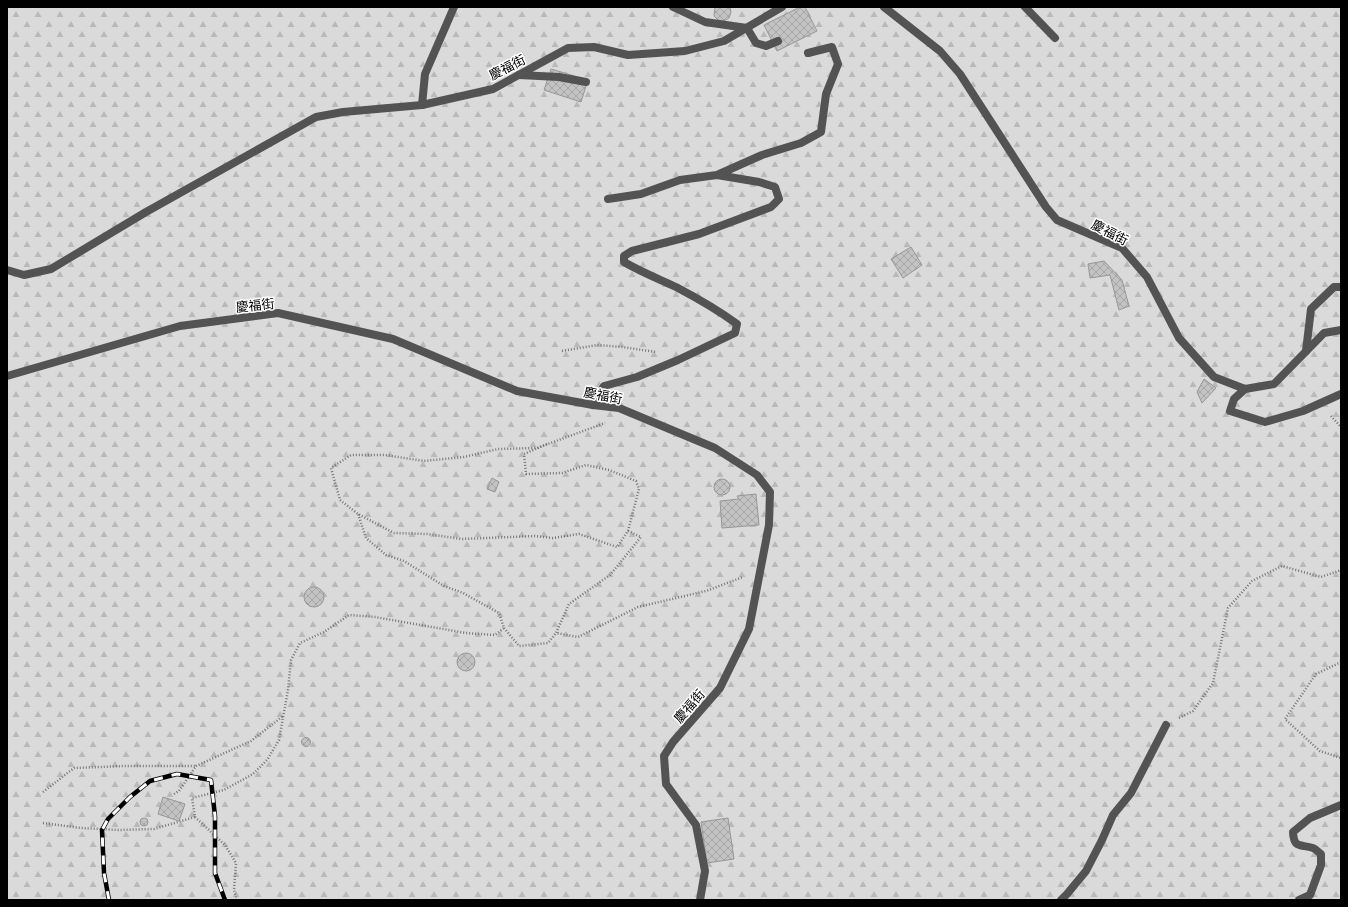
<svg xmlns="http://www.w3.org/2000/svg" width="1348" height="907" viewBox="0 0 1348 907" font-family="Roboto,'Noto Sans TC',sans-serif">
	<defs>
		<pattern id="forest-firs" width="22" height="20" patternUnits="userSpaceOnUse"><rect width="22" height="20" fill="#dadada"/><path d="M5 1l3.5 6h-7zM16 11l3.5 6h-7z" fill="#b9b9b9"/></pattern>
		<pattern id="building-cross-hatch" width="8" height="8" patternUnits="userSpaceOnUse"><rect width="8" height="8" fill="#c3c3c3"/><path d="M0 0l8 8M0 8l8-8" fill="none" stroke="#a6a6a6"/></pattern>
	</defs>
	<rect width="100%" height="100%" fill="#fff"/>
	<path fill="url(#forest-firs)" d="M 7,7 L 1341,7 L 1341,900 L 7,900 Z"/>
	<path fill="url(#building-cross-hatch)" stroke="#979797" d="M 715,7 L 730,7 L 731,12 L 729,18 L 724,21 L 718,20 L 714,16 Z
		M 800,7 L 805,7 L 817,31 L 777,51 L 764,25 Z
		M 551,69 L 588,80 L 581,102 L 544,90 Z
		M 911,247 L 922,265 L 903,278 L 891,259 Z
		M 1104,261 L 1122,280 L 1129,306 L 1119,310 L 1110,275 L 1090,278 L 1088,264 Z
		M 1204,379 L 1216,388 L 1202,403 L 1197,392 Z
		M 492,478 L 499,482 L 495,492 L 487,489 Z
		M714 487a8 8 0 1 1 16 0a8 8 0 1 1-16 0Z
		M 756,494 L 759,525 L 722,528 L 720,501 L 739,499 L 737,496 Z
		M304 597a10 10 0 1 1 20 0a10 10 0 1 1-20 0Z
		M457 662a9 9 0 1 1 18 0a9 9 0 1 1-18 0Z
		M301.5 742a4.5 4.5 0 1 1 9 0a4.5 4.5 0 1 1-9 0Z
		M 163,797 L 185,804 L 179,821 L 158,814 Z
		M140 822a4 4 0 1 1 8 0a4 4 0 1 1-8 0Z
		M 728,818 L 734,859 L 707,863 L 701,822 Z"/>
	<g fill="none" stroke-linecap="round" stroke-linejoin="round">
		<path stroke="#757575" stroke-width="2.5" stroke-dasharray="1 2" stroke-linecap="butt" d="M 562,351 L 597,345 L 622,347 L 656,352
			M 1331,416 L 1341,427
			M 547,444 L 524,454 L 526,474 L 562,473 L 586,465 L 609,470 L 636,481 L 639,489 L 628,531 L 617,547 L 579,534 L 553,538 L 535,536 L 462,539 L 427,534 L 394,533 L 358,514 L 340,500 L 331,468 L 351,455 L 385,455 L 424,461 L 464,457 L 498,449 L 537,448 L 605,423
			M 628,531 L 641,537 L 610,575 L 569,604 L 556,633 L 578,637 L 638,607 L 706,591 L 743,577
			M 504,628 L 519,646 L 548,643 L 556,633
			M 1341,662 L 1316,674 L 1285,719 L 1320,751 L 1341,758
			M 1179,718 L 1193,711 L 1213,683 L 1228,608 L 1252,581 L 1282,566 L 1321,577 L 1341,570
			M 43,792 L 74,768 L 124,766 L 196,766
			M 174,794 L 179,791 L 196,766 L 251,741 L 283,716
			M 195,817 L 225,845 L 236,863 L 234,890 L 237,900
			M 43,823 L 81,828 L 119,830 L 154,829 L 195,817 L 192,798 L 224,790 L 253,774 L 267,760 L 279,740 L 288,690 L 291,660 L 300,643 L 324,632 L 349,615 L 375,617 L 466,633 L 495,635 L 504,628 L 499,613 L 463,593 L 444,586 L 404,561 L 386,555 L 366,538 L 358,514"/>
		<path stroke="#535353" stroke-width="8" d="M 747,28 L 756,43 L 766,46 L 778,41
			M 519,75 L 559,77 L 586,82
			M 422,105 L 425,74 L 454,7
			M 608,199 L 641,194 L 680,180 L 717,175 L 762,155 L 801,143 L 821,132 L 826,94 L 838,64 L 832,47 L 808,53
			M 1245,389 L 1234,399 L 1230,411 L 1265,422 L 1303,411 L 1341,394
			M 593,405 L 604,386 L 637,377 L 678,360 L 735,333 L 737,324 C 718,310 697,298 676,287 C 659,279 641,272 624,262 L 624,256 L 632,251 L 699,234 L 771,207 L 779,199 L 775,187 L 759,182 L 717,175
			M 1061,900 L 1067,894 L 1086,871 L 1102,840 L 1113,815 L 1131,793 L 1166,725
			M 1299,900 L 1310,895 L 1321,865 L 1321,854 C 1318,852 1316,849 1313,848 C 1300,844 1294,849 1293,832 L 1310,818 L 1341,805"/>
		<path stroke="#535353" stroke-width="8" d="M 673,7 L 705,22 L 747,28
			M 1025,7 L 1055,38
			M 1306,351 L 1311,309 L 1334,287 L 1341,287"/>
		<path stroke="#535353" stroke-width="8" d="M 884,7 L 940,51 L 960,74 L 1046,207 L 1057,220 L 1122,248 L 1147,277 L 1179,338 L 1214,377 L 1245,389 L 1274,384 L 1324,333 L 1341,330
			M 7,270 L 24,275 L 51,269 L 146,212 L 316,117 L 343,112 L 422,105 L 493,89 L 568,48 L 594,47 L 628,55 L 685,51 L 724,41 L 782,7
			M 7,376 L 180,326 L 278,313 L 393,339 L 517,391 L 593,405 L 619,408 L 715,448 L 757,475 L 770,492 L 769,525 L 749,629 L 720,688 L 673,742 L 664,756 L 666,784 L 696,825 L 705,871 L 700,900"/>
		<defs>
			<path id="rail" d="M 109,900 L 104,873 L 102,830 L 108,819 L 130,797 L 150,781 L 177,774 L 211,780 L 215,816 L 215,873 L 225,900"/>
		</defs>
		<use href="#rail" stroke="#000" stroke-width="4.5"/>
		<use href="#rail" stroke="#fff" stroke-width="3" stroke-dasharray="9" stroke-linecap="butt"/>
	</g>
	<g text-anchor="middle" stroke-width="3" stroke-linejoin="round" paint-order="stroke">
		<g font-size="13" fill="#000" stroke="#fff">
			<text transform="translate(507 67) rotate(-27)" y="5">慶福街</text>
			<text transform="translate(1110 232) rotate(27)" y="5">慶福街</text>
			<text transform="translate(255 305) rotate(-6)" y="5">慶福街</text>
			<text transform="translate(603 395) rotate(11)" y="5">慶福街</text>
			<text transform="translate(689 706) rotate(-49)" y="5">慶福街</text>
		</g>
	</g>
	<rect width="1348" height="907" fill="none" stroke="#000000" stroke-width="16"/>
</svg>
